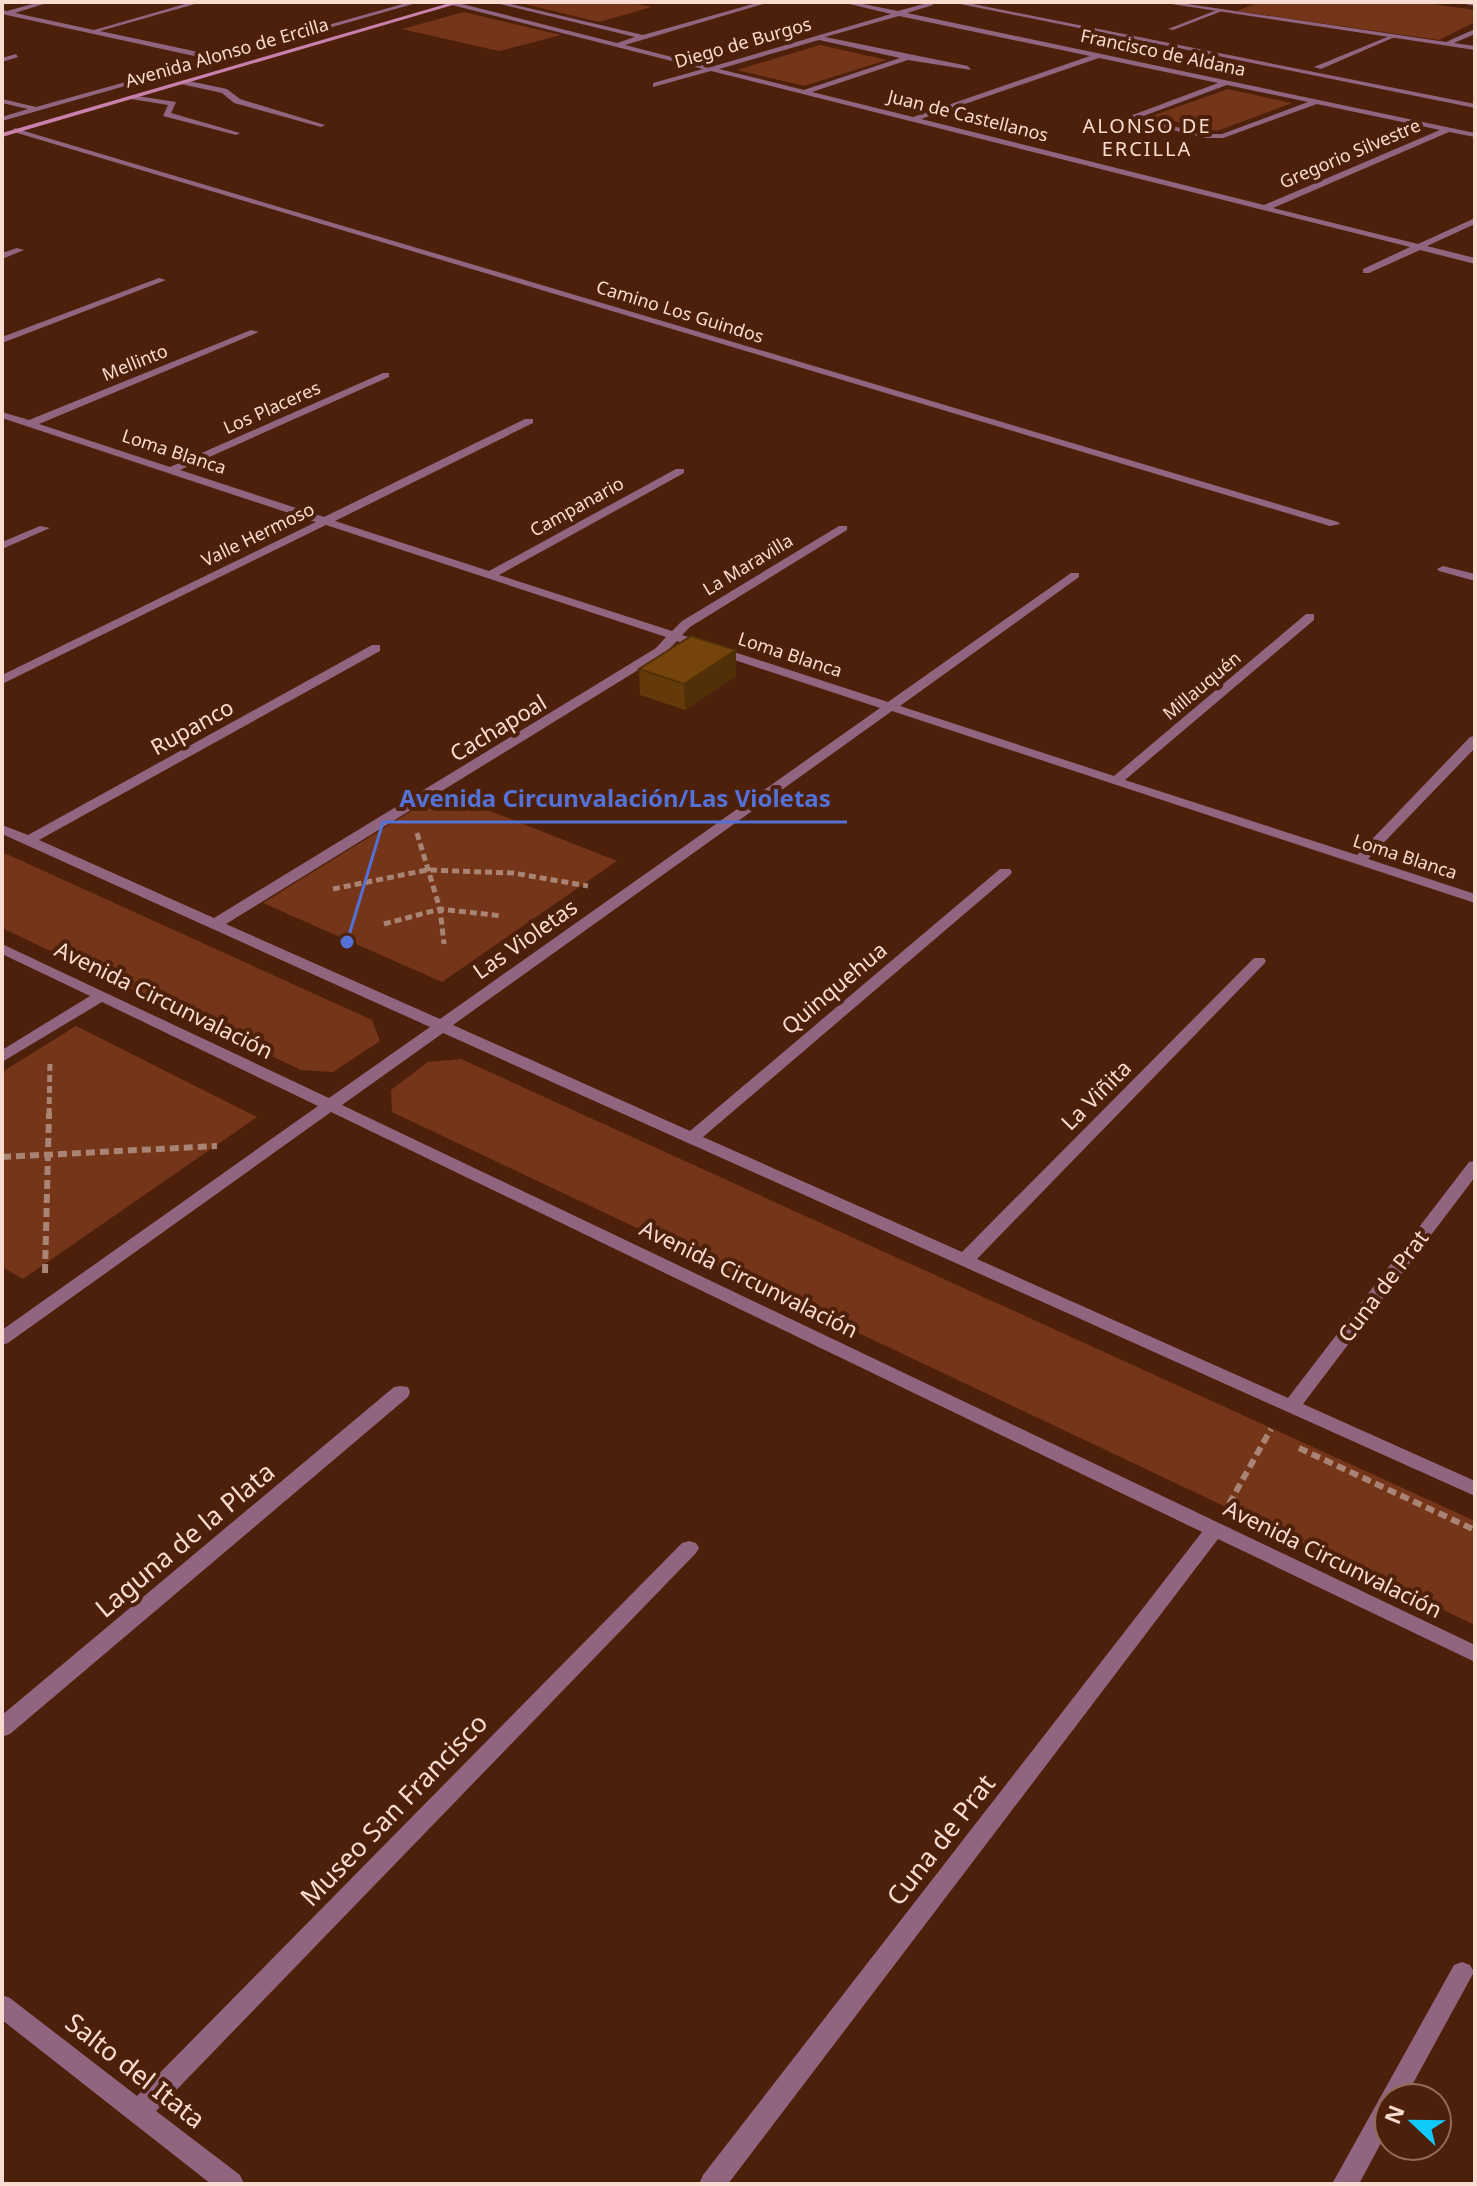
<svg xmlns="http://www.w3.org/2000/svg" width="1477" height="2186" viewBox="0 0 1477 2186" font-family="'Noto Sans',sans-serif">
	<rect width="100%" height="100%" fill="#4d200b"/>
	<path fill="#743518" d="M 516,2 L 628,2 L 652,7 L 599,22 Z
		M 1259,2 L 1418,2 L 1475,10 L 1475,22 L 1439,40 L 1237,11 Z
		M 464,12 L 561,35 L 499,51 L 402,29 Z
		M 820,45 L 887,60 L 804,86 L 737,70 Z
		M 1228,89 L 1292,103 L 1217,131 L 1152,116 Z
		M 442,792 L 617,861 L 442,982 L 263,903 Z
		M 2,852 L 372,1020 L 380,1041 L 333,1072 L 301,1070 L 2,928 Z
		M 76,1026 L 257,1117 L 23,1279 L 2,1267 L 2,1072 Z
		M 461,1059 L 1475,1521 L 1475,1625 L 392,1112 L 391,1090 L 428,1062 Z"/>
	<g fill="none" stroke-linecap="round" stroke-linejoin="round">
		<path stroke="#a98474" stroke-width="5" stroke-dasharray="7 4" stroke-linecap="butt" d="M 417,833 L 440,909 L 444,944
			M 333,889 L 427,870 L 513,873 L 588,886
			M 384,924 L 440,909 L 502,916
			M 49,1115 L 50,1063"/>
		<path stroke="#a98474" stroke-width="6" stroke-dasharray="9 5" stroke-linecap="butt" d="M 2,1157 L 217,1146
			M 45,1273 L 49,1113
			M 1299,1448 L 1475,1530
			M 1229,1504 L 1271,1429"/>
		<path fill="#91647f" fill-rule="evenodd" d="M 950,2 L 963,2 L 1475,104 L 1475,108 Z
			M 1217,10 L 1222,11 L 1173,30 L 1168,29 Z
			M 1392,35 L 1397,36 L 1321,69 L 1314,67 Z
			M 131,95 L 176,102 L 171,113 L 240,133 L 236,135 L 163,116 L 168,105 L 131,99 Z"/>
		<path fill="#91647f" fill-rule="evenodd" d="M 40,2 L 50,2 L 15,13 L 94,30 L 192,2 L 202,2 L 100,31 L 217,56 L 410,2 L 420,2 L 2,121 L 2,117 L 28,109 L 2,103 L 2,99 L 36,107 L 208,59 L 2,14 L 2,10 L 7,11 Z
			M 454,2 L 617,43 L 635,37 L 492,2 L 503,2 L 643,35 L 760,2 L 770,2 L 625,45 L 711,67 L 891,14 L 841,2 L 853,2 L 898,11 L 931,2 L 933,5 L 907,13 L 1475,133 L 1475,137 L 1449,132 L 1273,208 L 1418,244 L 1475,218 L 1475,224 L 1427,246 L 1475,258 L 1475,264 L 1420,250 L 1369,273 L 1363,273 L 1363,269 L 1410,247 L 711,71 L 653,87 L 653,83 L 703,69 L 452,5 ZM 899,16 L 1090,56 L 913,117 L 812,92 L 908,60 L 971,70 L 968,66 L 825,37 ZM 819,40 L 900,58 L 804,90 L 719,69 ZM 1099,58 L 1218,83 L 1130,116 L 1132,121 L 1207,138 L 1223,138 L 1317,104 L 1440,130 L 1264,205 L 921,119 ZM 1227,85 L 1308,102 L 1222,134 L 1207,134 L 1138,118 Z
			M 1158,2 L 1174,2 L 1446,42 L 1475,29 L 1475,34 L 1454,43 L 1475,46 L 1475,50 Z
			M 1454,2 L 1475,2 L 1475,6 Z
			M 16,54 L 18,57 L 2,62 L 2,58 Z
			M 184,80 L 227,89 L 240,99 L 325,125 L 321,127 L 234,103 L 222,93 L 181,84 Z
			M 14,128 L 1338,522 L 1340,524 L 1330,526 L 14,132 Z
			M 17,248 L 24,250 L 2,259 L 2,253 Z
			M 159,278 L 166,280 L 2,343 L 2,337 Z
			M 251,330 L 259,332 L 39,424 L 170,467 L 383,373 L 389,373 L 389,377 L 180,470 L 324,517 L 525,419 L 533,419 L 533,423 L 335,521 L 489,571 L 676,469 L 684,469 L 684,473 L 499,575 L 672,631 L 682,621 L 839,526 L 847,526 L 847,530 L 690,627 L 682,635 L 888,702 L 1071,573 L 1079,573 L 1079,577 L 900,706 L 1114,776 L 1306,614 L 1314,614 L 1314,620 L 1125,780 L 1357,855 L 1470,737 L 1475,736 L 1475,748 L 1368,859 L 1475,894 L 1475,903 L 892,711 L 453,1025 L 690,1131 L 1000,869 L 1010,869 L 1012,872 L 1010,875 L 703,1137 L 962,1252 L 1254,958 L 1264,958 L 1266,961 L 1264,964 L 977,1259 L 1288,1398 L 1469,1162 L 1475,1161 L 1475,1177 L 1303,1404 L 1475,1481 L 1475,1496 L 443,1033 L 342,1105 L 1475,1645 L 1475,1662 L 1218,1539 L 728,2184 L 699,2184 L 703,2175 L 1202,1532 L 331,1112 L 8,1343 L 2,1345 L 2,1330 L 318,1106 L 102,1002 L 2,1062 L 2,1050 L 90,996 L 2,954 L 2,944 L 329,1098 L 430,1027 L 2,834 L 2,825 L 28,835 L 372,645 L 380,645 L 380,651 L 39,840 L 214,918 L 656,648 L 666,637 L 326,525 L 2,684 L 2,675 L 316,522 L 2,418 L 2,412 L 29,420 ZM 677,641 L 880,708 L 440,1019 L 226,924 L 664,654 Z
			M 40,526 L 50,528 L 2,549 L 2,542 Z
			M 1443,566 L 1475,574 L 1475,581 L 1439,571 L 1437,569 Z
			M 401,1386 L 408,1387 L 410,1392 L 408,1397 L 10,1734 L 2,1737 L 2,1715 L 394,1387 Z
			M 689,1541 L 696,1543 L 699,1548 L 696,1553 L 156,2111 L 240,2175 L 244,2184 L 211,2184 L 2,2020 L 2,1995 L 10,1998 L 137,2096 L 682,1543 Z
			M 1462,1962 L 1470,1965 L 1474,1972 L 1405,2098 L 1389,2098 L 1389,2128 L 1359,2184 L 1332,2184 L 1454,1965 Z"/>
		<path fill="#c980ac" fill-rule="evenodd" d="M 453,2 L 463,2 L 2,137 L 2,133 Z"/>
	</g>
	<path fill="#643a0a" d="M 639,669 L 736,676 L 685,710 L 640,695 Z"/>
	<path fill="#513008" d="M 736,650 L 736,676 L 685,710 L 684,684 Z"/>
	<path fill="#74440c" stroke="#513008" stroke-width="2" d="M 691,636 L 736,650 L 684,684 L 639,669 Z"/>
	<g text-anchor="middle" stroke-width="8" stroke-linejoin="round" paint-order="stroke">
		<g font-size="18" fill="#f9dbcf" stroke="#4d200b">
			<text transform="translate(743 43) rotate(-16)" y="6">Diego de Burgos</text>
			<text transform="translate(227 53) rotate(-16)" y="6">Avenida Alonso de Ercilla</text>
			<text transform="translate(1163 53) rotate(12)" y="6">Francisco de Aldana</text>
			<text transform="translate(968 116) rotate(14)" y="6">Juan de Castellanos</text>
			<text transform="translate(1350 154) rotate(-23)" y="6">Gregorio Silvestre</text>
			<text transform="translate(680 312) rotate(17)" y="6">Camino Los Guindos</text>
			<text transform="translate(135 363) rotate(-22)" y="6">Mellinto</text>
			<text transform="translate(272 408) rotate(-24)" y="6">Los Placeres</text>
			<text transform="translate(174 452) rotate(18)" y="6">Loma Blanca</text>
			<text transform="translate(577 507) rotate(-29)" y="6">Campanario</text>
			<text transform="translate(258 535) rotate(-26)" y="6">Valle Hermoso</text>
			<text transform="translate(748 565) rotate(-31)" y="6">La Maravilla</text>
			<text transform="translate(790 655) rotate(18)" y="6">Loma Blanca</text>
			<text transform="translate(1202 686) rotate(-40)" y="6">Millauquén</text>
			<text transform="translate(1405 857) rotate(18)" y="6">Loma Blanca</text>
		</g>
		<g font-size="20" letter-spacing="2" fill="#f9dbcf" stroke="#4d200b">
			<text x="1147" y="133">ALONSO DE<tspan x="1147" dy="23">ERCILLA</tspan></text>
		</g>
		<g font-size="22" fill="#f9dbcf" stroke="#4d200b">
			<text transform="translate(192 727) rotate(-29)" y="8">Rupanco</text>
			<text transform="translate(498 728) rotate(-31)" y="8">Cachapoal</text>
			<text transform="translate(525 939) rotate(-35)" y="8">Las Violetas</text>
			<text transform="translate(834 988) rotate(-40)" y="8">Quinquehua</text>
			<text transform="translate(164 1000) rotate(26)" y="8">Avenida Circunvalación</text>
			<text transform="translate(1096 1095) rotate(-45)" y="8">La Viñita</text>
			<text transform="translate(749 1279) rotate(26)" y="8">Avenida Circunvalación</text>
			<text transform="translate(1383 1286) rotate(-53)" y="8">Cuna de Prat</text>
			<text transform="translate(1333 1559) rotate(26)" y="8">Avenida Circunvalación</text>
		</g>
		<g font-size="26" fill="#f9dbcf" stroke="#4d200b">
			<text transform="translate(185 1540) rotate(-40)" y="9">Laguna de la Plata</text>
			<text transform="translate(394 1810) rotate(-46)" y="9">Museo San Francisco</text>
			<text transform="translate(941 1840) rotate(-52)" y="9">Cuna de Prat</text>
			<text transform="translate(135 2071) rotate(38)" y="9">Salto del Itata</text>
		</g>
	</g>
	<path fill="none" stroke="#5471d6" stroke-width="3" d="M347 942L383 822H847"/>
	<circle fill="#5471d6" stroke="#4d200b" stroke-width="3" cx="347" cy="942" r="8"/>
	<g font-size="24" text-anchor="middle" font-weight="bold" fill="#5471d6" stroke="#4d200b" stroke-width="8" stroke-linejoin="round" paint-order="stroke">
		<text x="615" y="807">Avenida Circunvalación/Las Violetas</text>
	</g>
	<rect width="1477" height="2186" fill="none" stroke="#f9dbcf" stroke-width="8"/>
	<g transform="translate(1413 2122) rotate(292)"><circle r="38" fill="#4d200b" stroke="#926b59" stroke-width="2"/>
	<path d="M0-6L14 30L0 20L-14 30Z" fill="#10cafa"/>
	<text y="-12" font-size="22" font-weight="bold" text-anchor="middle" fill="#f9dbcf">N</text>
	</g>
</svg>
